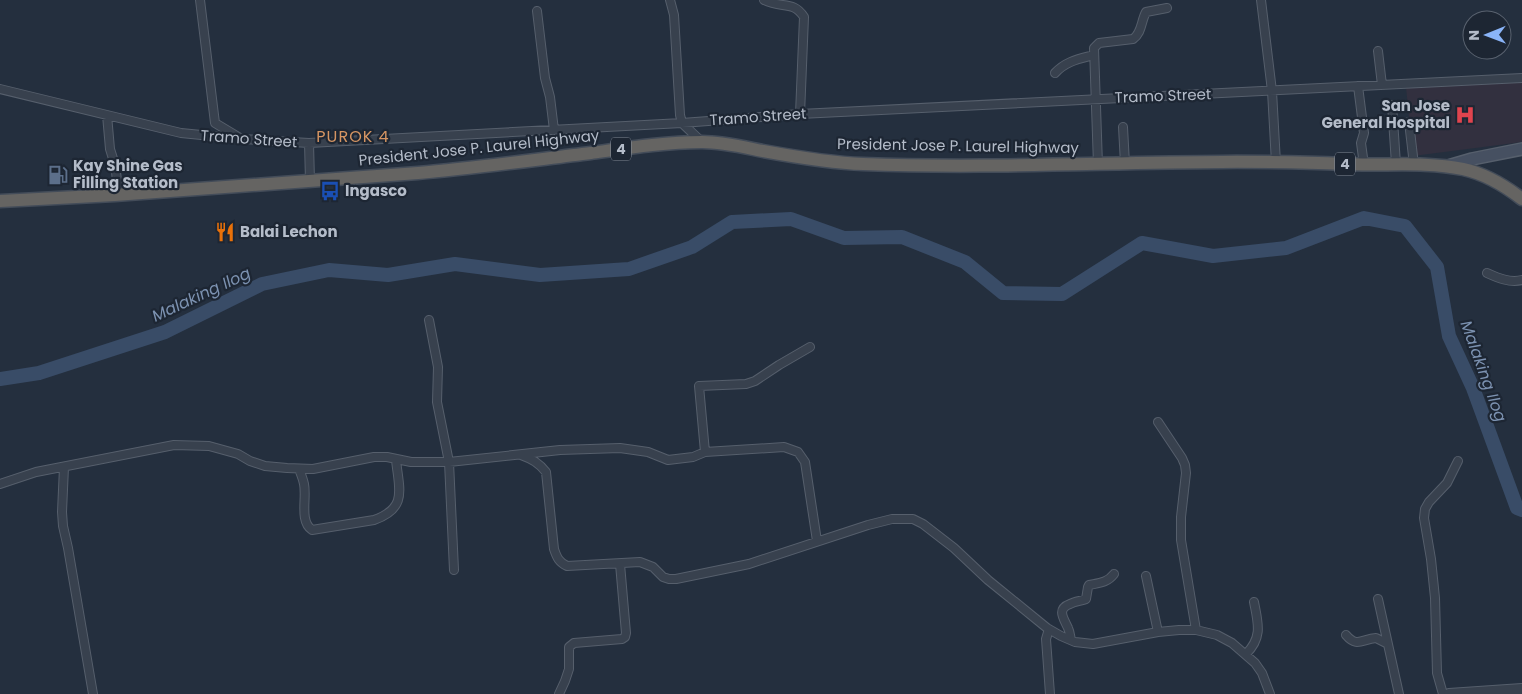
<svg xmlns="http://www.w3.org/2000/svg" width="1522" height="694" viewBox="0 0 1522 694" font-family="Poppins,sans-serif">
	<rect width="100%" height="100%" fill="#242f3e"/>
	<path fill="#32303f" d="M 1522,81 L 1522,142 L 1413,156 L 1406,87 Z"/>
	<g fill="none" stroke-linecap="round" stroke-linejoin="round">
		<path stroke="#394c67" stroke-width="14" d="M 0,379 L 39,373 L 165,332 L 262,284 L 329,270 L 388,275 L 455,264 L 540,275 L 629,269 L 692,247 L 732,222 L 791,219 L 844,238 L 902,237 L 965,262 L 1003,293 L 1062,294 L 1142,243 L 1213,256 L 1286,248 L 1364,218 L 1405,226 L 1437,267 L 1449,336 L 1473,388 L 1517,508 L 1522,510"/>
		<defs>
			<path id="minor" d="M 200,0 L 215,123 L 240,138
				M 670,0 L 674,15 L 680,115 L 682,123 L 702,142
				M 764,0 C 782,9 793,0 804,17 L 800,114
				M 1261,0 L 1272,91 L 1276,163
				M 537,11 L 545,78 L 550,97 L 554,130
				M 1378,51 L 1382,85
				M 1055,73 C 1066,61 1079,59 1094,55
				M 1358,86 L 1364,133 L 1361,143 L 1364,165
				M 0,89 L 181,133 L 242,139 L 309,143 L 682,123 L 800,114 L 1522,78
				M 1392,105 L 1396,164
				M 107,115 L 110,149 L 115,165 L 119,195
				M 1409,122 L 1414,165
				M 1123,127 L 1125,164
				M 309,143 L 310,181
				M 1098,165 L 1094,48 L 1099,43 L 1133,39 C 1142,33 1141,21 1146,12 L 1167,8
				M 1487,273 C 1498,278 1510,283 1522,280
				M 429,320 L 438,367 L 437,402 L 449,462 L 454,570
				M 1158,422 L 1182,458 L 1185,465 L 1186,473 L 1181,517 L 1181,540 L 1196,630
				M 705,452 L 699,386 L 746,384 L 755,381 L 779,365 L 810,347
				M 521,455 C 532,459 539,463 546,472 L 554,549 C 557,558 559,562 567,566 L 640,562 L 653,567 L 663,577 L 669,579 L 676,579 L 749,564 L 868,525 L 892,519 L 913,519 L 923,524 L 954,548 L 988,580 L 1047,628 L 1061,636 L 1075,642 L 1093,644 L 1158,632 L 1179,630 L 1196,630 L 1217,635 L 1232,643 L 1255,663 L 1262,673 L 1270,694
				M 64,467 L 62,512 L 63,526 L 68,548 L 93,694
				M 299,469 C 301,474 303,479 304,484 C 307,498 299,521 312,530 L 374,520 C 408,508 399,489 396,460
				M 0,484 L 36,472 L 174,445 L 209,446 L 238,454 L 250,461 L 265,466 L 287,468 L 313,469 L 374,457 L 387,457 L 411,462 L 449,462 L 560,450 L 620,448 L 648,452 L 668,460 L 693,457 L 705,452 L 784,447 L 798,452 L 805,462 L 817,541
				M 1146,576 L 1158,632
				M 1378,599 L 1399,694
				M 1049,629 L 1046,639 L 1050,694
				M 1346,635 C 1357,648 1362,639 1376,638 L 1386,643
				M 1071,640 C 1070,636 1070,632 1068,628 C 1064,619 1056,609 1070,604 C 1075,601 1081,601 1086,599 L 1088,587 L 1089,585 C 1099,583 1107,583 1114,574
				M 1246,654 C 1263,637 1258,623 1254,602
				M 559,694 L 565,681 L 569,669 L 569,647 L 574,643 L 622,639 L 625,637 L 626,633 L 620,564
				M 1443,694 L 1437,673 L 1435,598 L 1431,559 L 1424,518 L 1425,509 L 1429,502 L 1447,483 L 1458,461"/>
			<path id="tertiary" d="M 1449,694 L 1522,689"/>
			<path id="secondary" d="M 1448,166 L 1472,159 L 1522,149"/>
			<path id="trunk" d="M 0,201 L 115,195 L 418,173 C 476,168 533,160 591,153 C 627,148 665,142 702,142 C 723,142 743,147 763,151 C 796,157 830,163 863,164 C 1024,170 1185,157 1345,164 C 1384,166 1424,161 1463,169 C 1486,174 1504,185 1522,199"/>
		</defs>
		<use href="#minor" stroke="#565f6c" stroke-width="10"/>
		<use href="#tertiary" stroke="#565f6c" stroke-width="12"/>
		<use href="#secondary" stroke="#565f6c" stroke-width="14"/>
		<use href="#trunk" stroke="#434c59" stroke-width="15"/>
		<use href="#minor" stroke="#38414e" stroke-width="8"/>
		<use href="#tertiary" stroke="#38414e" stroke-width="10"/>
		<use href="#secondary" stroke="#465061" stroke-width="11"/>
		<use href="#trunk" stroke="#656462" stroke-width="12"/>
	</g>
	<defs>
		<symbol id="hospital-bare" viewBox="-9 -9 18 18"><path d="M-5-5h3v3.5h4V-5h3V5h-3V1.5h-4V5h-3Z" fill="#e0444e" stroke="#1d2633" stroke-width="2.5" paint-order="stroke"/></symbol>
		<symbol id="fuel-bare" viewBox="-9 -9 18 18"><path d="M-5.5-6h7V0h2V4h1.3V-2.5L3-4.5l.8-.8L6-3V5H2.5V1h-1V6h-7ZM-4.2-4.7v3.2H.2V-4.7Z" fill="#5c6f8a" stroke="#1d2633" stroke-width="2.5" paint-order="stroke"/></symbol>
		<symbol id="bus-bare" viewBox="-9 -9 18 18"><path d="M-5-6H5V4H4V6H2V4H-2V6H-4V4H-5ZM-3.5-4V0h7V-4ZM-3.5 1.2v1.5H-2V1.2ZM2 1.2v1.5H3.5V1.2Z" fill="#1a4fb4" stroke="#1d2633" stroke-width="2.5" paint-order="stroke"/></symbol>
		<symbol id="restaurant-bare" viewBox="-9 -9 18 18"><path d="M-5-6h1v4h1v-4h1v4h1v-4h1v5L-1.5 .5V6h-2V.5L-5-1ZM5-6V6H3V1.5H1.5Q1.5-4 5-6Z" fill="#e8710a" stroke="#1d2633" stroke-width="2.5" paint-order="stroke"/></symbol>
	</defs>
	<g fill-rule="evenodd">
		<use href="#hospital-bare" x="1451" y="101" width="28" height="28"/>
		<use href="#fuel-bare" x="44" y="161" width="28" height="28"/>
		<use href="#bus-bare" x="316" y="177" width="28" height="28"/>
		<use href="#restaurant-bare" x="211" y="218" width="28" height="28"/>
	</g>
	<g text-anchor="middle" stroke-width="4.5" stroke-linejoin="round" paint-order="stroke">
		<g fill="#1d2633" stroke="#878f9c" stroke-width="1">
			<rect x="611" y="137.5" width="20" height="23" rx="4"/>
			<rect x="1335" y="152.5" width="20" height="23" rx="4"/>
		</g>
		<g font-size="14" font-weight="bold" fill="#b4bcc9">
			<text x="621" y="154">4</text>
			<text x="1345" y="169">4</text>
		</g>
		<g font-size="15" fill="#b4bcc9" stroke="#1d2633">
			<text transform="translate(1163 96) rotate(-2)" y="5">Tramo Street</text>
			<text transform="translate(758 117) rotate(-4)" y="5">Tramo Street</text>
			<text transform="translate(249 139) rotate(4)" y="5">Tramo Street</text>
			<text transform="translate(958 146) rotate(1)" y="5">President Jose P. Laurel Highway</text>
			<text transform="translate(479 148) rotate(-6)" y="5">President Jose P. Laurel Highway</text>
		</g>
		<g font-size="15" font-weight="bold" fill="#b4bcc9" stroke="#1d2633" text-anchor="start">
			<text x="1450" y="111" text-anchor="end">San Jose<tspan x="1450" dy="17">General Hospital</tspan></text>
			<text x="73" y="171">Kay Shine Gas<tspan x="73" dy="17">Filling Station</tspan></text>
			<text x="345" y="196">Ingasco</text>
			<text x="240" y="237">Balai Lechon</text>
		</g>
		<g font-size="16" letter-spacing="1" fill="#d59563" stroke="#1d2633">
			<text x="353" y="142">PUROK 4</text>
		</g>
		<g font-size="16" font-style="italic" fill="#7c92b1" stroke="#1d2633">
			<text transform="translate(201 294) rotate(-25)" y="6">Malaking Ilog</text>
			<text transform="translate(1484 371) rotate(70)" y="6">Malaking Ilog</text>
		</g>
	</g>
	<g transform="translate(1487 35) rotate(269)"><circle r="24" fill="#1d2633" stroke="#59626f"/>
	<path d="M0-4L9 19L0 12L-9 19Z" fill="#8ab4f8"/>
	<text y="-8" font-size="14" font-weight="bold" text-anchor="middle" fill="#b4bcc9">N</text>
	</g>
</svg>
